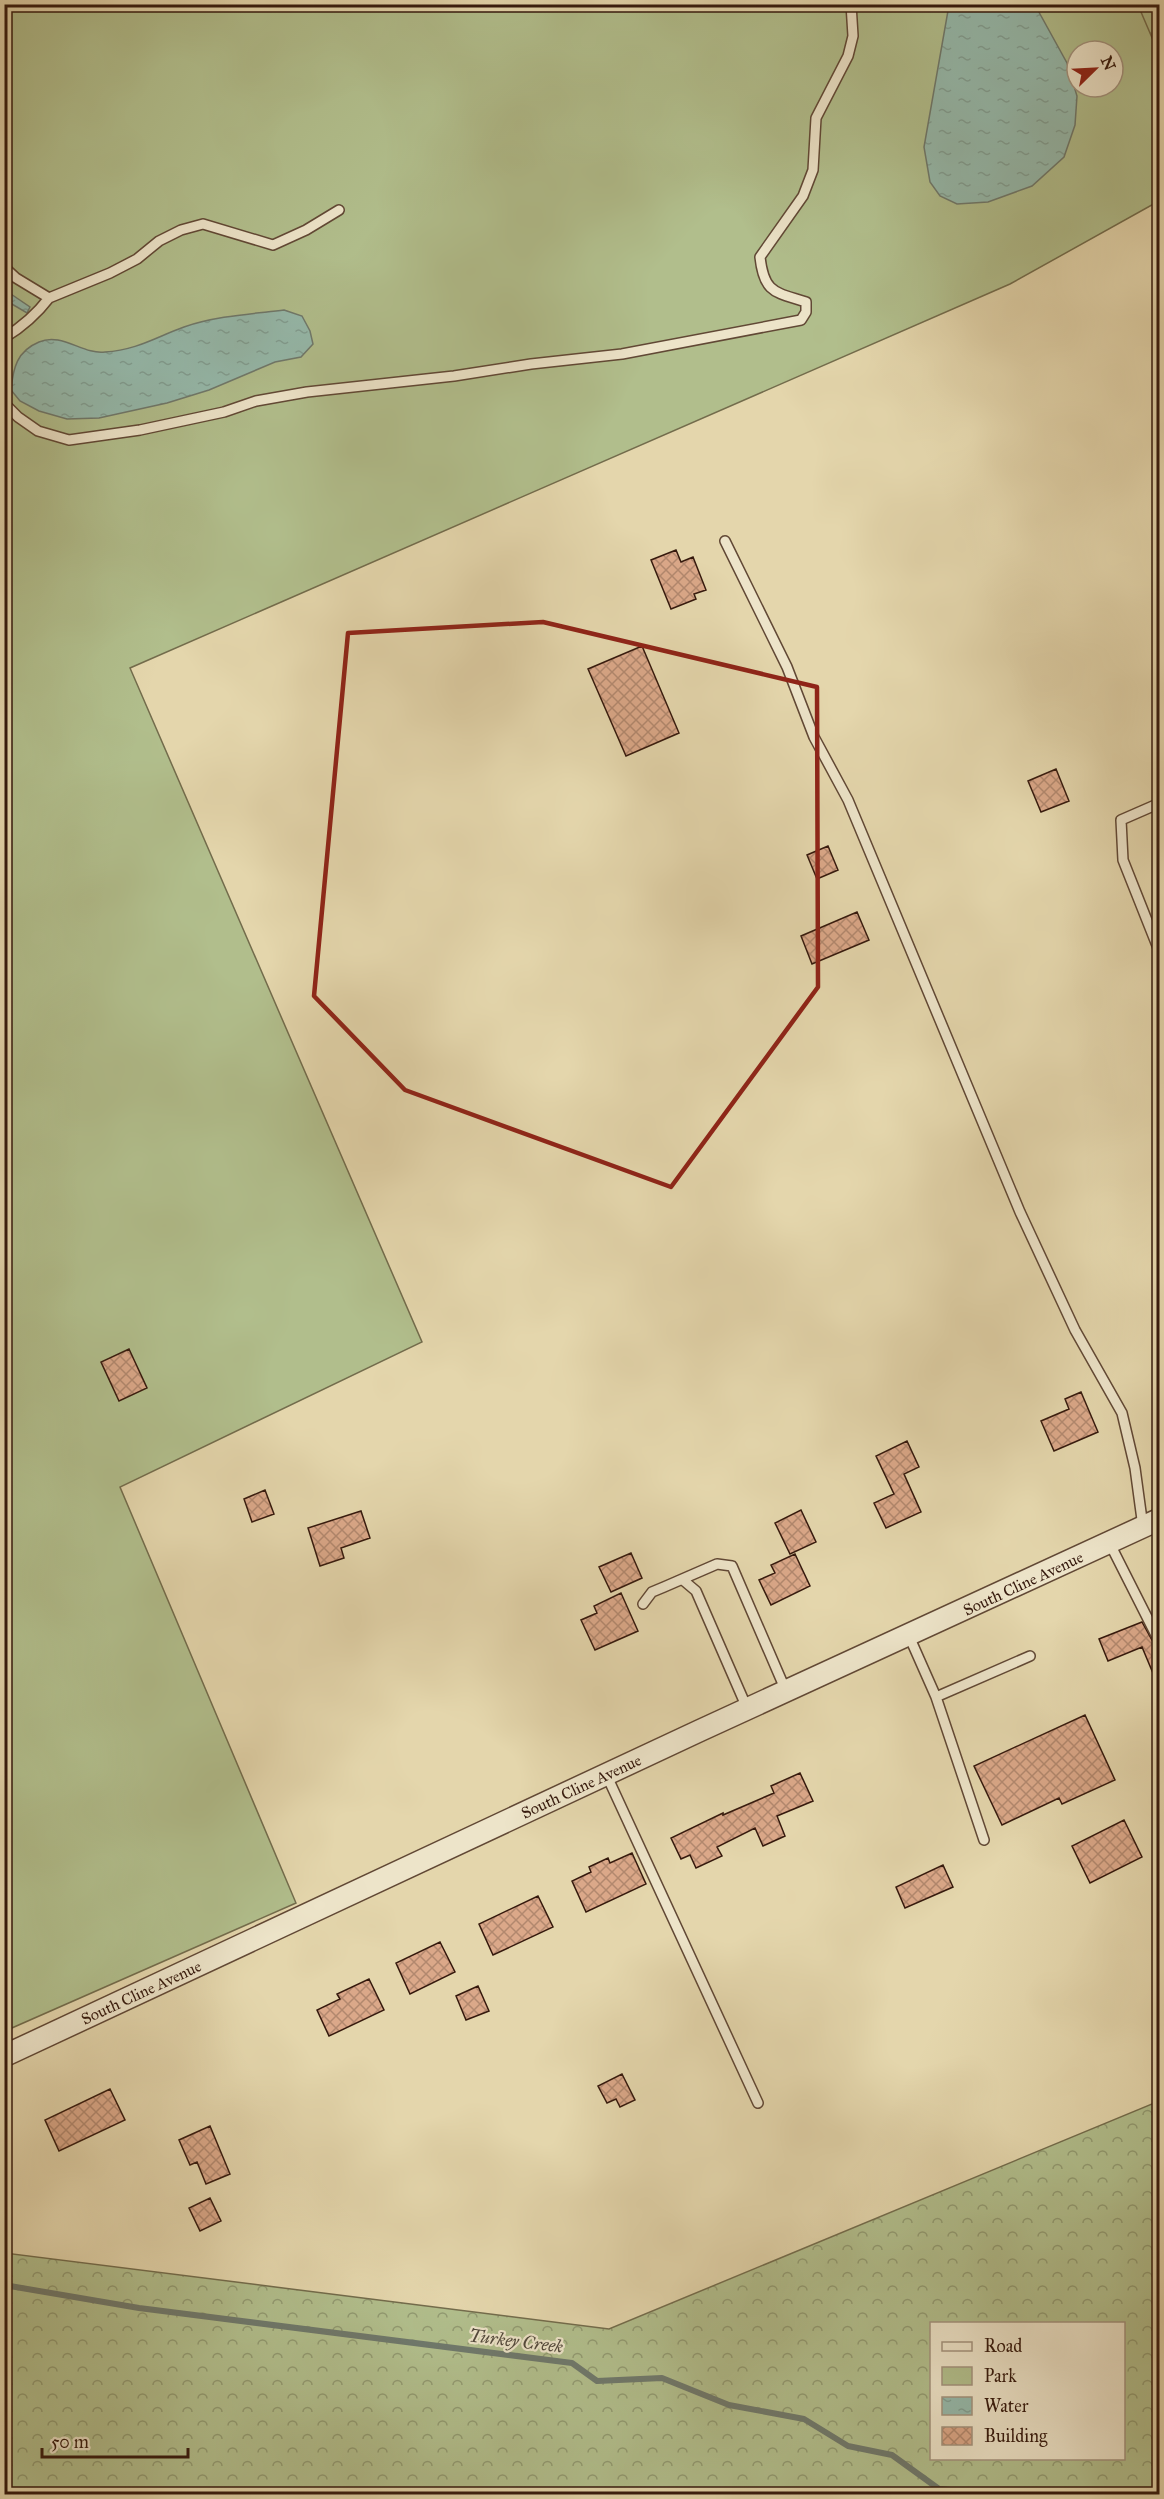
<svg xmlns="http://www.w3.org/2000/svg" width="1164" height="2499" viewBox="0 0 1164 2499" font-family="'IM FELL Great Primer',serif">
	<defs>
		<pattern id="forest-crowns" width="20" height="18" patternUnits="userSpaceOnUse" patternTransform="scale(1.5)"><rect width="20" height="18" fill="#b1be8c"/><path d="M2 6a3 3 0 1 1 6 0M12 15a3 3 0 1 1 6 0" fill="none" stroke="#919a71"/></pattern>
		<pattern id="water-ripples" width="26" height="14" patternUnits="userSpaceOnUse" patternTransform="scale(1.5)"><rect width="26" height="14" fill="#95b9ab"/><path d="M2 4q2-2 4 0t4 0M15 11q2-2 4 0t4 0" fill="none" stroke="#819e92"/></pattern>
		<pattern id="building-cross-hatch" width="8" height="8" patternUnits="userSpaceOnUse" patternTransform="scale(1.5)"><rect width="8" height="8" fill="#dba889"/><path d="M0 0l8 8M0 8l8-8" fill="none" stroke="#b2886e"/></pattern>
	</defs>
	<rect width="100%" height="100%" fill="#e4d6ac"/>
	<filter id="stains"><feTurbulence type="fractalNoise" baseFrequency=".00333" numOctaves="4"/><feColorMatrix values="0 0 0 0 .2 0 0 0 0 .09 0 0 0 0 .02 0 0 0 .5 -.17"/></filter>
	<radialGradient id="worn" r=".72"><stop offset=".6" stop-color="#630" stop-opacity="0"/><stop offset="1" stop-color="#630" stop-opacity=".3"/></radialGradient>
	<path fill="#b1be8c" stroke="#736c4c" stroke-width="1.5" fill-rule="evenodd" d="M 5,5 L 1159,5 L 1159,201 L 1010,284 L 130,668 L 422,1342 L 120,1487 L 296,1903 L 5,2031 ZM 1077,51 L 1113,51 L 1113,87 L 1077,87 Z"/>
	<path fill="url(#forest-crowns)" stroke="#736c4c" stroke-width="1.5" fill-rule="evenodd" d="M 1138,5 L 1159,5 L 1159,54 Z
		M 1159,2101 L 1159,2494 L 5,2494 L 5,2253 L 609,2329 ZM 932,2324 L 1124,2324 L 1124,2458 L 932,2458 Z"/>
	<path fill="url(#water-ripples)" stroke="#6f796c" stroke-width="1.5" d="M 949,5 L 1035,5 L 1067,63 L 1077,96 L 1075,125 L 1064,157 L 1032,186 L 988,202 L 957,204 L 940,196 L 930,182 L 924,147 Z
		M 5,290 L 30,307 L 27,313 L 5,300 Z
		M 284,310 L 302,316 L 310,331 L 313,344 L 301,357 L 275,362 L 209,390 L 167,403 L 99,418 L 67,419 L 39,411 L 20,401 L 11,390 C 13,368 17,351 39,342 C 62,332 83,355 105,352 C 137,350 156,337 184,327 C 216,316 251,314 284,310 Z"/>
	<g fill="none" stroke-linecap="round" stroke-linejoin="round">
		<path stroke="#6f796c" stroke-width="6" d="M 4,2285 L 139,2308 L 572,2363 L 597,2381 L 662,2378 L 729,2405 L 804,2419 L 848,2446 L 892,2455 L 939,2489 L 996,2494"/>
	</g>
	<path fill="url(#building-cross-hatch)" stroke="#35190d" stroke-width="1.5" d="M 676,550 L 681,562 L 693,557 L 706,590 L 694,594 L 696,599 L 671,609 L 651,560 Z
		M 642,646 L 679,733 L 626,756 L 588,669 Z
		M 1056,769 L 1069,801 L 1041,812 L 1028,781 Z
		M 828,846 L 838,870 L 817,879 L 807,855 Z
		M 857,912 L 869,940 L 812,964 L 801,936 Z
		M 129,1349 L 147,1388 L 119,1401 L 101,1362 Z
		M 1081,1392 L 1098,1432 L 1054,1451 L 1041,1421 L 1069,1409 L 1065,1399 Z
		M 907,1441 L 919,1467 L 904,1474 L 921,1512 L 886,1528 L 874,1503 L 894,1494 L 876,1456 Z
		M 265,1490 L 274,1514 L 252,1522 L 244,1499 Z
		M 801,1510 L 816,1542 L 790,1554 L 775,1523 Z
		M 361,1511 L 370,1538 L 341,1548 L 344,1558 L 320,1566 L 308,1528 Z
		M 631,1553 L 642,1578 L 611,1592 L 599,1567 Z
		M 795,1554 L 810,1586 L 771,1605 L 759,1580 L 775,1573 L 771,1565 Z
		M 621,1593 L 638,1631 L 595,1650 L 581,1620 L 597,1613 L 594,1606 Z
		M 1142,1622 L 1152,1640 L 1160,1641 L 1160,1690 L 1142,1647 L 1108,1661 L 1099,1639 Z
		M 1085,1715 L 1115,1780 L 1062,1804 L 1059,1798 L 1002,1825 L 974,1766 Z
		M 800,1773 L 813,1801 L 777,1816 L 785,1836 L 763,1846 L 755,1828 L 717,1847 L 722,1856 L 696,1868 L 690,1855 L 681,1859 L 671,1838 L 723,1813 L 723,1815 L 774,1793 L 771,1786 Z
		M 1124,1820 L 1142,1857 L 1090,1883 L 1072,1846 Z
		M 632,1853 L 646,1884 L 586,1912 L 572,1881 L 591,1872 L 589,1867 L 608,1858 L 610,1863 Z
		M 943,1865 L 953,1887 L 905,1908 L 896,1887 Z
		M 538,1896 L 553,1927 L 493,1955 L 479,1924 Z
		M 440,1942 L 455,1972 L 410,1994 L 396,1963 Z
		M 369,1979 L 384,2010 L 329,2036 L 317,2010 L 340,1999 L 337,1994 Z
		M 478,1986 L 489,2011 L 466,2020 L 456,1996 Z
		M 622,2074 L 635,2100 L 620,2107 L 616,2099 L 607,2103 L 598,2086 Z
		M 110,2089 L 125,2120 L 59,2151 L 45,2120 Z
		M 210,2126 L 230,2174 L 206,2184 L 197,2162 L 190,2165 L 179,2140 Z
		M 210,2198 L 221,2221 L 200,2231 L 189,2208 Z"/>
	<g fill="none" stroke-linecap="round" stroke-linejoin="round">
		<defs>
			<path id="service" d="M 4,267 L 16,278 L 49,298 L 110,273 L 137,259 L 159,241 L 181,230 L 203,224 L 273,245 L 306,230 L 339,210
				M 4,338 C 22,327 36,315 49,298
				M 4,403 L 18,417 L 38,431 L 69,440 L 140,430 L 224,412 L 256,401 L 307,392 L 454,376 L 531,364 L 622,354 L 801,320 L 806,312 L 806,302 C 776,292 764,294 760,257 L 803,196 L 813,170 L 816,118 L 848,56 L 853,36 L 851,4
				M 725,541 L 787,667 L 814,737 L 848,800 L 1020,1212 L 1075,1330 L 1122,1413 L 1135,1468 L 1143,1527
				M 1160,803 L 1121,820 L 1123,860 L 1160,953
				M 1109,1542 L 1156,1635
				M 683,1580 L 696,1591 L 747,1708
				M 643,1604 L 652,1592 L 664,1587 L 717,1564 L 732,1566 L 786,1691
				M 909,1636 L 936,1697 L 1030,1656
				M 936,1697 L 984,1840
				M 606,1774 L 758,2103"/>
			<path id="tertiary" d="M 4,2056 L 699,1731 L 1160,1519"/>
		</defs>
		<use href="#service" stroke="#614835" stroke-width="12"/>
		<use href="#tertiary" stroke="#614835" stroke-width="24"/>
		<use href="#service" stroke="#ede4c9" stroke-width="9"/>
		<use href="#tertiary" stroke="#ede4c9" stroke-width="21"/>
	</g>
	<path fill="none" stroke="#8f2418" stroke-width="4.5" stroke-linejoin="round" d="M 543,622 L 817,687 L 818,987 L 671,1187 L 405,1090 L 314,996 L 348,633 Z"/>
	<g text-anchor="middle" stroke-width="4.5" stroke-linejoin="round" paint-order="stroke">
		<g font-size="16" fill="#35190d" stroke="#ede4c9">
			<text transform="translate(1023 1583) rotate(-25)" y="6">South Cline Avenue</text>
			<text transform="translate(581 1786) rotate(-25)" y="6">South Cline Avenue</text>
			<text transform="translate(141 1992) rotate(-25)" y="6">South Cline Avenue</text>
		</g>
		<g font-size="18" font-style="italic" fill="#52493c" stroke="#ede4c9">
			<text transform="translate(516 2341) rotate(7)" y="6">Turkey Creek</text>
		</g>
	</g>
	<rect width="1164" height="2499" fill="none" stroke="#e4d6ac" stroke-width="24"/>
	<rect x="6" y="6" width="1152" height="2487" fill="none" stroke="#35190d" stroke-width="3"/>
	<rect x="12" y="12" width="1140" height="2475" fill="none" stroke="#35190d" stroke-width="1.5"/>
	<rect x="930" y="2322" width="195" height="138" fill="#ede4c9" stroke="#a3937e" stroke-width="1.5"/>
	<rect x="942" y="2342" width="30" height="9" fill="#ede4c9" stroke="#a3937e" stroke-width="1.5"/>
	<text x="984" y="2352" font-size="18" fill="#35190d">Road</text>
	<rect x="942" y="2367" width="30" height="18" fill="#b1be8c" stroke="#a3937e" stroke-width="1.5"/>
	<text x="984" y="2382" font-size="18" fill="#35190d">Park</text>
	<rect x="942" y="2397" width="30" height="18" fill="url(#water-ripples)" stroke="#a3937e" stroke-width="1.5"/>
	<text x="984" y="2412" font-size="18" fill="#35190d">Water</text>
	<rect x="942" y="2427" width="30" height="18" fill="url(#building-cross-hatch)" stroke="#a3937e" stroke-width="1.5"/>
	<text x="984" y="2442" font-size="18" fill="#35190d">Building</text>
	<g transform="translate(1095 69) rotate(66)"><circle r="28" fill="#ede4c9" stroke="#a3937e" stroke-width="1.5"/>
	<path d="M0-4.5L10 22L0 15L-10 22Z" fill="#8f2418"/>
	<text y="-9" font-size="16" font-weight="bold" text-anchor="middle" fill="#35190d">N</text>
	</g>
	<path d="M42 2448v9h146v-9" fill="none" stroke="#35190d" stroke-width="3"/>
	<text x="51" y="2448" font-size="18" fill="#35190d" stroke="#ede4c9" stroke-width="4.5" paint-order="stroke">50 m</text>
	<rect width="100%" height="100%" filter="url(#stains)"/>
	<rect width="100%" height="100%" fill="url(#worn)"/>
</svg>
